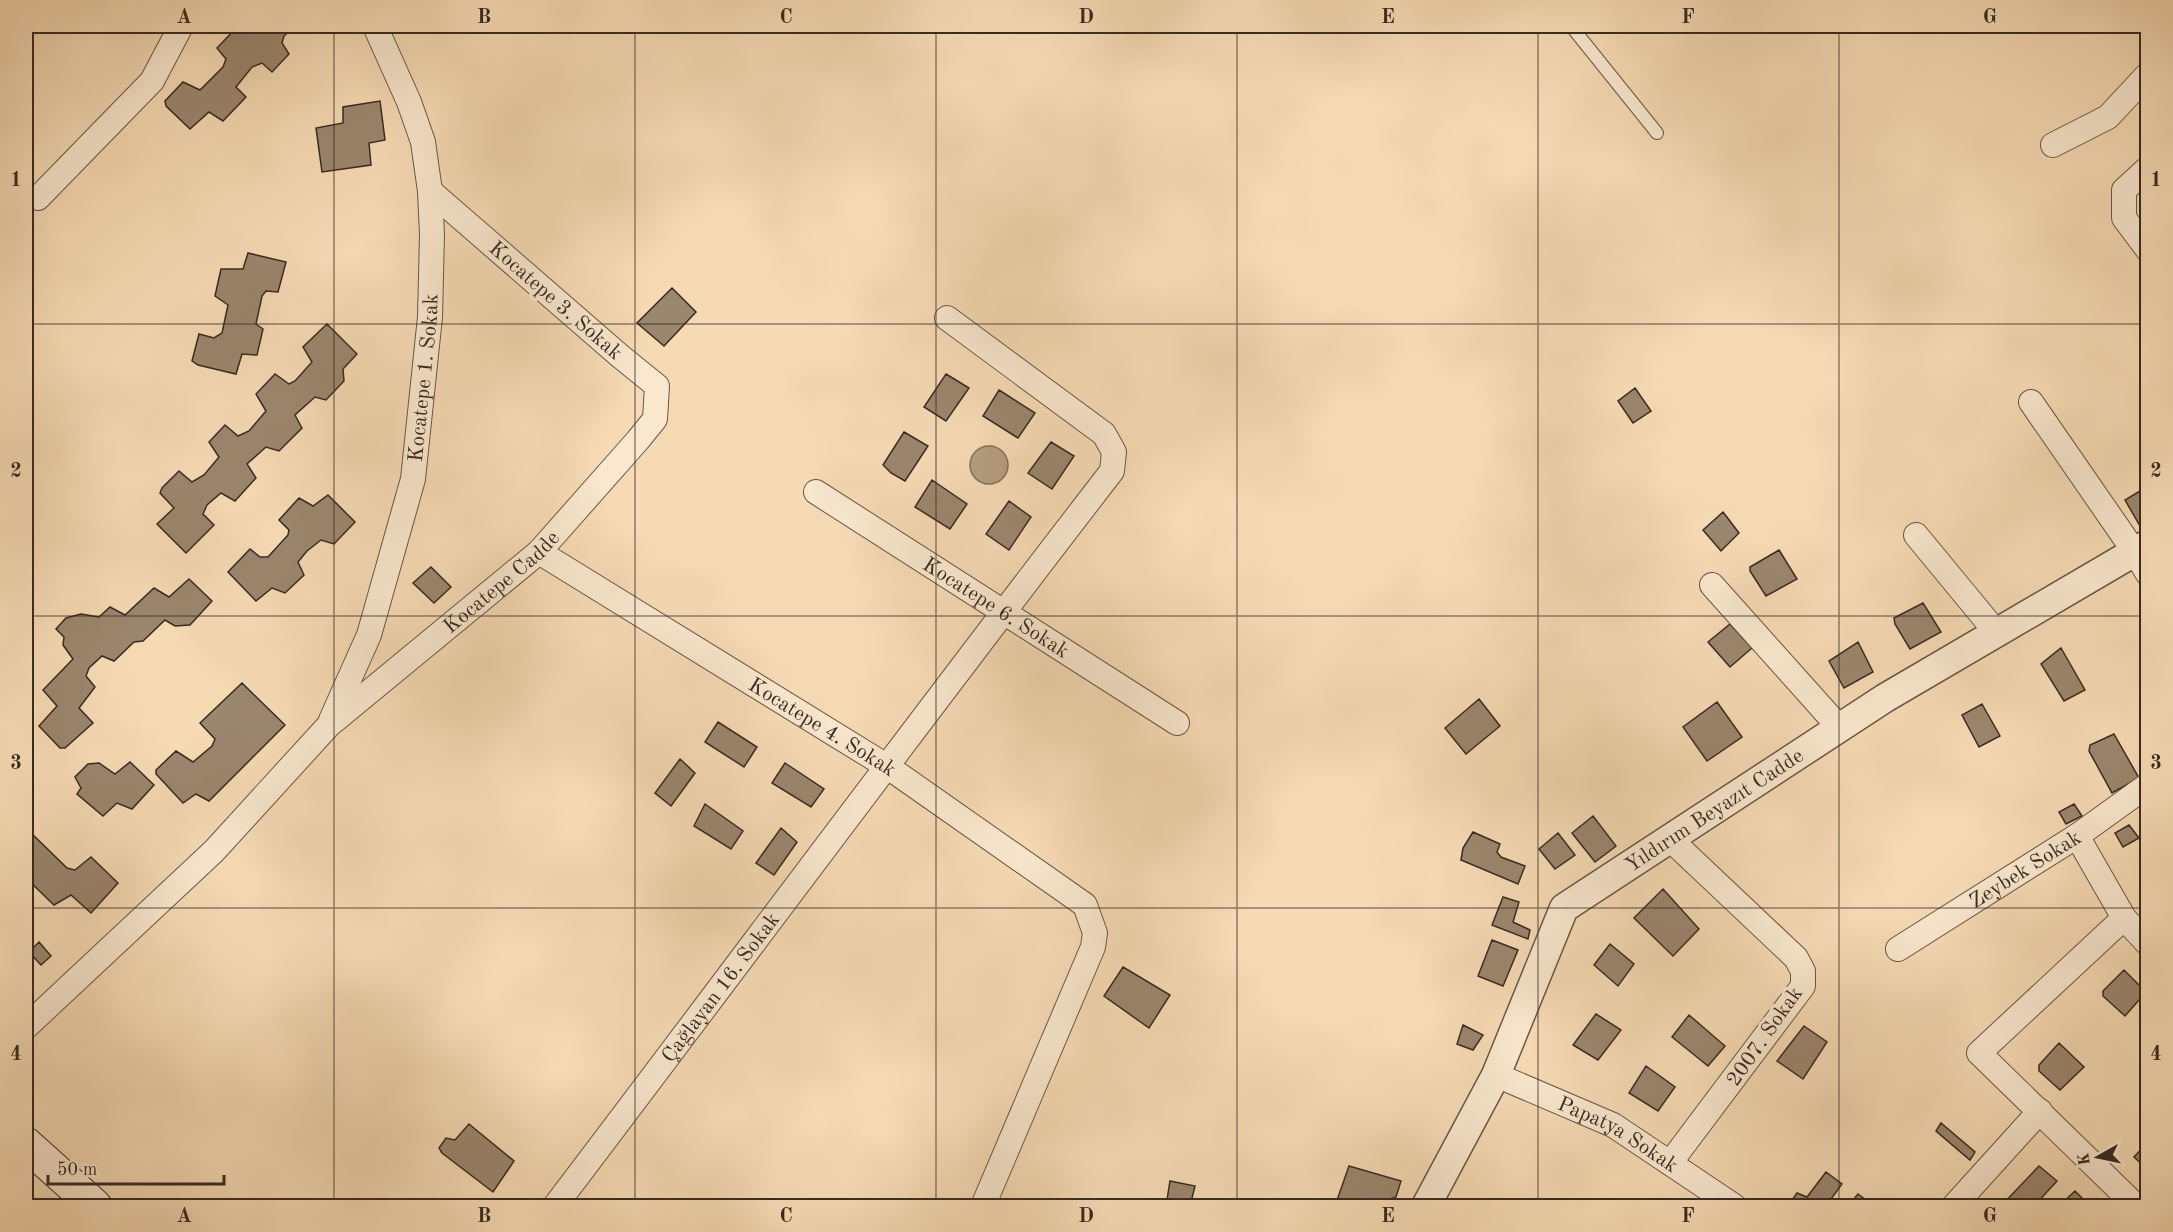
<svg xmlns="http://www.w3.org/2000/svg" width="2173" height="1232" viewBox="0 0 2173 1232" font-family="'Old Standard TT',serif">
	<rect width="100%" height="100%" fill="#f6dab4"/>
	<filter id="stains"><feTurbulence type="fractalNoise" baseFrequency=".00333" numOctaves="4"/><feColorMatrix values="0 0 0 0 .2 0 0 0 0 .09 0 0 0 0 .02 0 0 0 .5 -.17"/></filter>
	<radialGradient id="worn" r=".72"><stop offset=".6" stop-color="#630" stop-opacity="0"/><stop offset="1" stop-color="#630" stop-opacity=".3"/></radialGradient>
	<path fill="#b59e82" stroke="#83705c" stroke-width="1.5" d="M970 465a19 19 0 1 1 38 0a19 19 0 1 1-38 0Z"/>
	<path fill="#9b866e" stroke="#382a22" stroke-width="1.5" d="M 238,26 L 243,26 L 254,33 L 263,26 L 295,26 L 284,36 L 282,43 L 289,54 L 272,72 L 262,63 L 252,67 L 236,87 L 246,97 L 223,121 L 209,112 L 190,129 L 166,106 L 165,101 L 183,82 L 200,90 L 223,67 L 226,59 L 217,48 Z
		M 380,101 L 385,140 L 369,143 L 371,165 L 322,172 L 316,128 L 343,123 L 343,107 Z
		M 248,253 L 286,262 L 278,292 L 266,291 L 262,296 L 256,324 L 263,329 L 257,355 L 242,354 L 236,374 L 198,365 L 192,361 L 199,334 L 214,338 L 222,333 L 228,305 L 215,296 L 221,269 L 243,269 Z
		M 672,288 L 696,312 L 664,346 L 637,323 Z
		M 327,324 L 357,354 L 343,369 L 344,381 L 326,400 L 315,397 L 295,415 L 302,428 L 279,451 L 266,447 L 247,464 L 256,478 L 235,501 L 221,493 L 207,505 L 203,514 L 214,525 L 186,553 L 157,524 L 174,508 L 160,493 L 162,488 L 179,471 L 192,482 L 204,475 L 219,457 L 209,442 L 225,425 L 238,436 L 249,431 L 266,411 L 256,394 L 275,374 L 289,384 L 295,381 L 312,362 L 303,347 Z
		M 946,374 L 969,388 L 946,421 L 924,407 Z
		M 1635,388 L 1651,411 L 1633,423 L 1618,401 Z
		M 999,390 L 1035,413 L 1018,438 L 983,416 Z
		M 904,432 L 928,446 L 905,481 L 891,473 L 883,465 Z
		M 1051,442 L 1074,456 L 1052,489 L 1028,473 Z
		M 932,480 L 967,504 L 950,529 L 915,507 Z
		M 2148,486 L 2148,521 L 2140,526 L 2125,500 Z
		M 328,495 L 355,522 L 334,544 L 321,540 L 307,551 L 298,562 L 304,575 L 285,593 L 272,588 L 256,601 L 228,572 L 250,549 L 260,557 L 268,557 L 288,535 L 289,530 L 279,520 L 299,498 L 313,506 Z
		M 1009,501 L 1031,517 L 1009,550 L 986,534 Z
		M 1723,512 L 1739,533 L 1721,551 L 1703,530 Z
		M 1779,550 L 1797,579 L 1766,596 L 1750,571 L 1750,567 Z
		M 431,567 L 451,587 L 434,603 L 413,583 Z
		M 189,579 L 212,601 L 190,625 L 175,626 L 165,620 L 143,641 L 134,642 L 114,661 L 102,656 L 89,668 L 86,676 L 95,687 L 79,708 L 93,723 L 65,748 L 60,748 L 39,726 L 57,706 L 43,690 L 73,659 L 63,645 L 64,637 L 56,629 L 66,618 L 81,614 L 99,617 L 110,607 L 125,615 L 154,588 L 169,597 Z
		M 1923,603 L 1941,632 L 1910,649 L 1895,624 L 1894,618 Z
		M 1730,624 L 1752,648 L 1730,667 L 1708,642 Z
		M 1858,642 L 1873,672 L 1844,688 L 1829,661 Z
		M 2061,648 L 2085,690 L 2064,701 L 2041,664 Z
		M 242,683 L 285,725 L 209,801 L 196,794 L 183,803 L 156,774 L 156,770 L 176,751 L 193,762 L 212,746 L 215,739 L 200,723 Z
		M 1479,699 L 1500,726 L 1466,754 L 1445,728 Z
		M 1717,702 L 1742,737 L 1707,761 L 1683,727 Z
		M 1982,704 L 2000,736 L 1979,747 L 1962,715 Z
		M 718,722 L 757,747 L 744,767 L 705,742 Z
		M 2114,734 L 2139,778 L 2112,793 L 2089,751 L 2090,745 Z
		M 680,759 L 695,773 L 671,806 L 655,793 Z
		M 130,762 L 154,785 L 132,809 L 117,803 L 103,816 L 77,794 L 81,788 L 75,777 L 88,764 L 99,763 L 115,774 Z
		M 785,763 L 824,789 L 811,807 L 772,783 Z
		M 705,804 L 743,831 L 731,849 L 694,826 Z
		M 2074,804 L 2082,816 L 2066,824 L 2059,812 Z
		M 1593,816 L 1616,846 L 1595,862 L 1572,833 Z
		M 2129,825 L 2139,838 L 2123,847 L 2115,833 Z
		M 26,828 L 67,868 L 75,870 L 91,857 L 118,883 L 91,913 L 71,895 L 54,905 L 26,878 Z
		M 781,828 L 797,842 L 774,875 L 756,863 Z
		M 1473,832 L 1500,844 L 1497,852 L 1501,857 L 1525,866 L 1518,884 L 1461,860 L 1463,848 Z
		M 1558,833 L 1575,855 L 1555,869 L 1539,849 Z
		M 1663,889 L 1699,929 L 1673,956 L 1634,918 Z
		M 1503,897 L 1519,902 L 1513,922 L 1530,930 L 1528,939 L 1492,925 Z
		M 1492,940 L 1518,950 L 1503,986 L 1478,976 Z
		M 39,942 L 51,956 L 41,965 L 29,952 Z
		M 1610,944 L 1634,964 L 1618,986 L 1594,965 Z
		M 1123,967 L 1170,995 L 1149,1028 L 1104,996 Z
		M 2124,970 L 2146,992 L 2125,1016 L 2103,996 L 2103,991 Z
		M 1596,1014 L 1621,1030 L 1598,1060 L 1573,1045 Z
		M 1689,1015 L 1725,1046 L 1708,1066 L 1672,1037 Z
		M 1463,1025 L 1483,1035 L 1473,1050 L 1457,1044 Z
		M 1804,1026 L 1827,1042 L 1803,1079 L 1777,1061 Z
		M 2059,1043 L 2084,1067 L 2060,1090 L 2039,1071 L 2039,1065 Z
		M 1646,1066 L 1675,1087 L 1658,1111 L 1629,1093 Z
		M 1941,1123 L 1975,1152 L 1970,1160 L 1936,1131 Z
		M 469,1124 L 514,1161 L 493,1192 L 442,1153 L 439,1148 L 446,1138 L 455,1140 Z
		M 2148,1142 L 2148,1170 L 2134,1157 Z
		M 1349,1166 L 1401,1181 L 1396,1197 L 1389,1199 L 1386,1206 L 1335,1206 Z
		M 2039,1166 L 2057,1181 L 2034,1206 L 2001,1206 Z
		M 1826,1172 L 1842,1184 L 1826,1206 L 1801,1206 L 1792,1200 L 1797,1193 L 1807,1197 Z
		M 1170,1181 L 1195,1186 L 1190,1206 L 1166,1206 Z
		M 2075,1191 L 2090,1206 L 2059,1206 Z
		M 1858,1194 L 1874,1206 L 1848,1206 Z"/>
	<g fill="none" stroke-linecap="round" stroke-linejoin="round">
		<defs>
			<path id="service" d="M 1571,26 L 1657,133"/>
			<g id="minor">
				<path d="M 2053,145 L 2108,117 L 2148,74"/>
				<path d="M 2148,168 L 2124,190 L 2124,218 L 2148,250"/>
				<path d="M 38,198 L 152,81 L 181,26"/>
				<path d="M 2031,402 L 2134,551 L 2148,574"/>
				<path id="s1" d="M 816,492 L 1177,723"/>
				<path d="M 1916,535 L 1996,632"/>
				<path id="s2" d="M 539,552 L 888,767 L 1085,905 L 1095,933 L 1093,947 L 983,1206"/>
				<path d="M 1712,585 L 1839,727"/>
				<path id="s3" d="M 331,720 L 369,635 L 413,479 L 430,317 L 432,235 L 430,191 L 423,142 L 409,102 L 375,26"/>
				<path d="M 2077,836 L 2124,918 L 2148,944"/>
				<path d="M 1670,839 L 1796,958 L 1803,971 L 1803,986 L 1670,1163"/>
				<path d="M 2124,918 L 1979,1053 L 2136,1206"/>
				<path id="s4" d="M 1898,949 L 2077,836 L 2148,785"/>
				<path id="s5" d="M 26,1027 L 214,851 L 329,725 L 539,552 L 638,440 L 655,419 L 657,386 L 620,356 L 430,191"/>
				<path id="s6" d="M 1496,1075 L 1613,1125 L 1734,1206"/>
				<path id="s7" d="M 555,1206 C 741,961 924,714 1112,471 L 1114,452 L 1104,434 L 947,318"/>
				<path d="M 1954,1206 L 2040,1111"/>
			</g>
			<g id="tertiary">
				<path id="s8" d="M 1426,1206 L 1496,1075 L 1564,908 L 1885,698 L 2148,544"/>
			</g>
			<path id="secondary" d="M 26,1144 L 95,1206"/>
		</defs>
		<use href="#service" stroke="#685646" stroke-width="14"/>
		<use href="#minor" stroke="#685646" stroke-width="26"/>
		<use href="#tertiary" stroke="#685646" stroke-width="31"/>
		<use href="#secondary" stroke="#382a22" stroke-width="35"/>
		<use href="#service" stroke="#f9e7ce" stroke-width="12"/>
		<use href="#minor" stroke="#f9e7ce" stroke-width="24"/>
		<use href="#tertiary" stroke="#f9e7ce" stroke-width="28"/>
		<use href="#secondary" stroke="#f9e7ce" stroke-width="33"/>
	</g>
	<path fill="none" stroke="#382a22" stroke-width="1.5" stroke-opacity="0.55" d="M 334,26 L 334,1206M 635,26 L 635,1206M 936,26 L 936,1206M 1237,26 L 1237,1206M 1538,26 L 1538,1206M 1839,26 L 1839,1206M 26,324 L 2148,324M 26,616 L 2148,616M 26,908 L 2148,908"/>
	<g text-anchor="middle" stroke-width="6" stroke-linejoin="round" paint-order="stroke">
		<g font-size="21" fill="#382a22" stroke="#f9e7ce">
			<text transform="translate(556 300) rotate(41)" y="7">Kocatepe 3. Sokak</text>
			<text dy="7" stroke="none"><textPath href="#s3" startOffset="357">Kocatepe 1. Sokak</textPath></text>
			<text dy="7" stroke="none"><textPath href="#s5" startOffset="652">Kocatepe Cadde</textPath></text>
			<text dy="7" stroke="none"><textPath href="#s1" startOffset="214">Kocatepe 6. Sokak</textPath></text>
			<text dy="7" stroke="none"><textPath href="#s2" startOffset="333">Kocatepe 4. Sokak</textPath></text>
			<text dy="7" stroke="none"><textPath href="#s8" startOffset="508">Yıldırım Beyazıt Cadde</textPath></text>
			<text dy="7" stroke="none"><textPath href="#s4" startOffset="150">Zeybek Sokak</textPath></text>
			<text dy="7" stroke="none"><textPath href="#s7" startOffset="274">Çağlayan 16. Sokak</textPath></text>
			<text transform="translate(1764 1036) rotate(-55)" y="7">2007. Sokak</text>
			<text dy="7" stroke="none"><textPath href="#s6" startOffset="136">Papatya Sokak</textPath></text>
		</g>
	</g>
	<rect width="2173" height="1232" fill="none" stroke="#f6dab4" stroke-width="66"/>
	<g transform="translate(2098 1157) rotate(261)" stroke="#f9e7ce" stroke-width="4.5" paint-order="stroke">
	<path d="M0-4.5L10 22L0 15L-10 22Z" fill="#382a22"/>
	<text y="-9" font-size="16" font-weight="bold" text-anchor="middle" fill="#382a22">K</text>
	</g>
	<path d="M48 1175v9h176v-9" fill="none" stroke="#382a22" stroke-width="3"/>
	<text x="57" y="1175" font-size="18" fill="#382a22" stroke="#f9e7ce" stroke-width="4.5" paint-order="stroke">50 m</text>
	<rect x="33" y="33" width="2107" height="1166" fill="none" stroke="#382a22" stroke-width="2"/>
	<g font-size="20" text-anchor="middle" font-weight="bold" fill="#382a22">
		<text x="184" y="23">A</text>
		<text x="484" y="23">B</text>
		<text x="786" y="23">C</text>
		<text x="1086" y="23">D</text>
		<text x="1388" y="23">E</text>
		<text x="1688" y="23">F</text>
		<text x="1990" y="23">G</text>
		<text x="16" y="186">1</text>
		<text x="2156" y="186">1</text>
		<text x="16" y="477">2</text>
		<text x="2156" y="477">2</text>
		<text x="16" y="769">3</text>
		<text x="2156" y="769">3</text>
		<text x="16" y="1060">4</text>
		<text x="2156" y="1060">4</text>
		<text x="184" y="1222">A</text>
		<text x="484" y="1222">B</text>
		<text x="786" y="1222">C</text>
		<text x="1086" y="1222">D</text>
		<text x="1388" y="1222">E</text>
		<text x="1688" y="1222">F</text>
		<text x="1990" y="1222">G</text>
	</g>
	<rect width="100%" height="100%" filter="url(#stains)"/>
	<rect width="100%" height="100%" fill="url(#worn)"/>
</svg>
